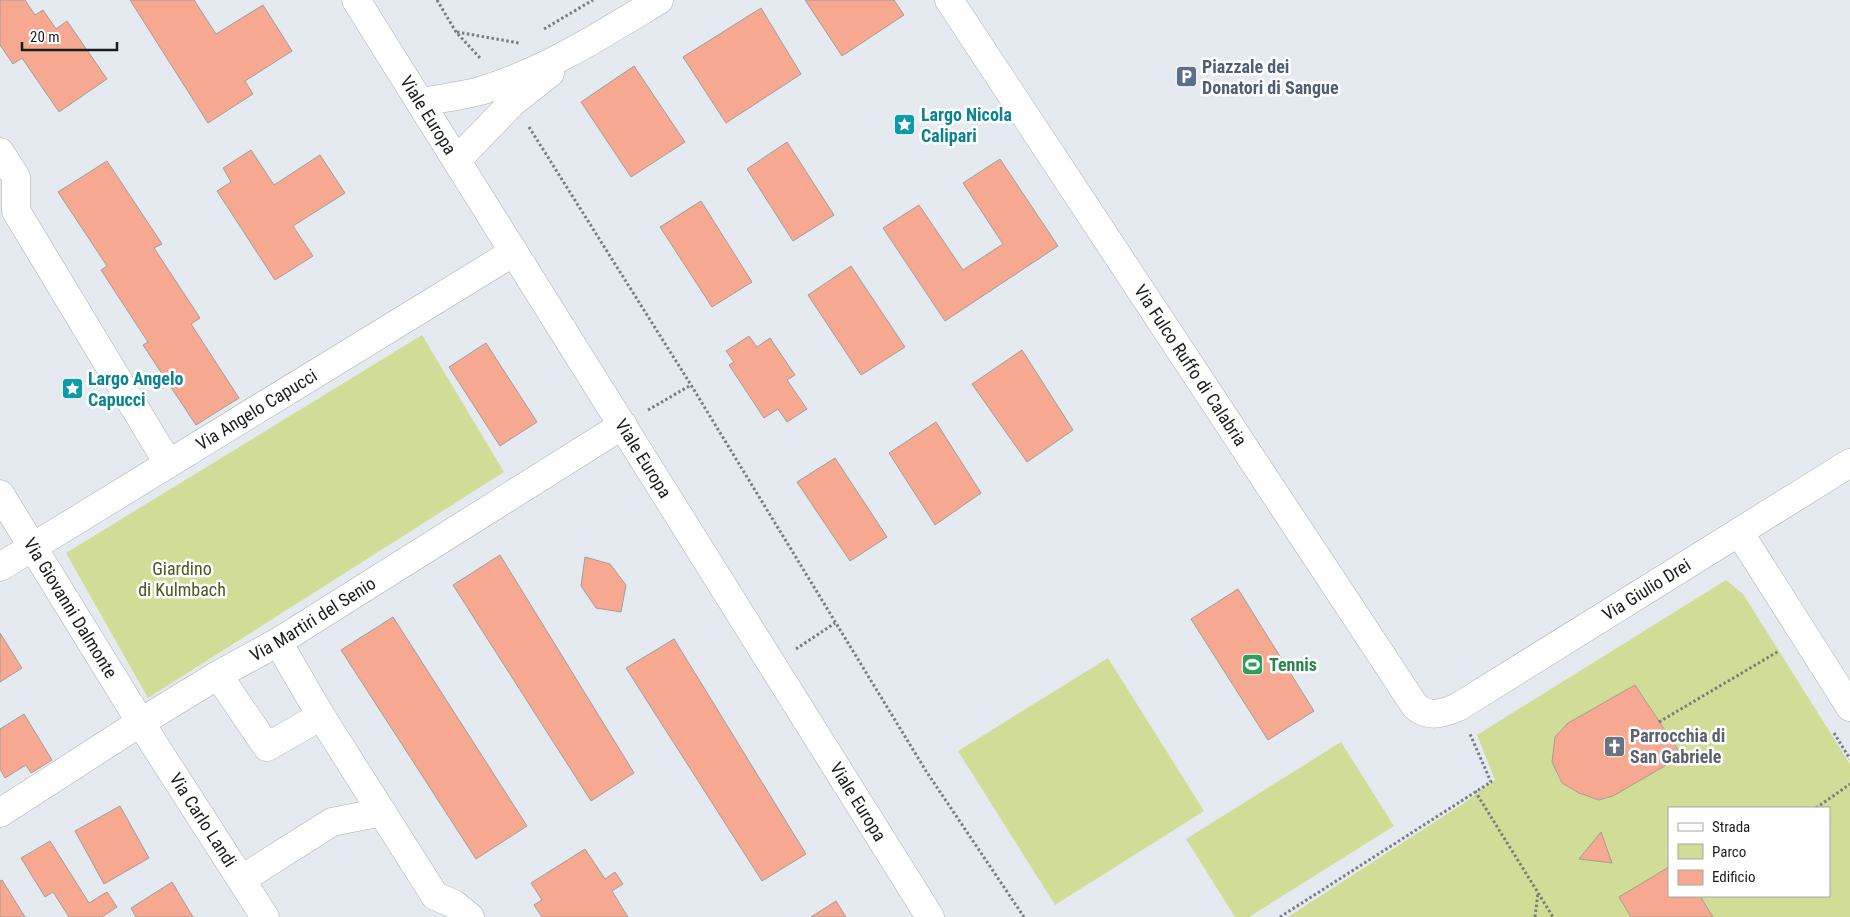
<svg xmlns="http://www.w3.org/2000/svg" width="1850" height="917" viewBox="0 0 1850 917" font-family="'Roboto Condensed',sans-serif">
	<rect width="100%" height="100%" fill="#e4eaef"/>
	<path fill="#d1dd97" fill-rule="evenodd" d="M 422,335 L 504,472 L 148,698 L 66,553 Z
		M 1726,580 L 1743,594 L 1850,764 L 1850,917 L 1288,917 L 1467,801 L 1495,780 L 1477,735 ZM 1669,808 L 1829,808 L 1829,896 L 1669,896 Z
		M 1108,658 L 1204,811 L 1055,905 L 958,751 Z
		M 1341,742 L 1394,826 L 1249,917 L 1235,917 L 1186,839 Z"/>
	<path fill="#f7a890" stroke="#a49d9a" d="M 0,0 L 25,0 L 35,15 L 43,10 L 56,29 L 67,21 L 107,79 L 59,112 L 22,58 L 13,64 L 0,45 Z
		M 130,0 L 194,0 L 216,34 L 263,5 L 292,51 L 245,81 L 253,94 L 208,123 Z
		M 805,0 L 894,0 L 904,15 L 842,56 Z
		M 761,8 L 801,74 L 726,123 L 683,57 Z
		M 634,66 L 685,142 L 631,177 L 581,102 Z
		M 787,142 L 834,215 L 793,241 L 747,169 Z
		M 251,150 L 274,185 L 320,155 L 345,193 L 293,226 L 313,256 L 275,280 L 217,191 L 231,182 L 223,168 Z
		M 1000,159 L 1058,246 L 945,321 L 883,228 L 919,205 L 963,270 L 1003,244 L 963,183 Z
		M 107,161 L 162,244 L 154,248 L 200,318 L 191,324 L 239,398 L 196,425 L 143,345 L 148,342 L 101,270 L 107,266 L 58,192 Z
		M 701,201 L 752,282 L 712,307 L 660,227 Z
		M 851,266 L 905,347 L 861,375 L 808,295 Z
		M 749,336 L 757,347 L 770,338 L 795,375 L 787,380 L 807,409 L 787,422 L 778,409 L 764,418 L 729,365 L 734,362 L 726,351 Z
		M 486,343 L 537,422 L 500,446 L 449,367 Z
		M 1022,350 L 1073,430 L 1027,462 L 972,384 Z
		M 936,422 L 981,493 L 935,525 L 889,453 Z
		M 835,458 L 887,537 L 850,561 L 797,482 Z
		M 500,555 L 634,773 L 591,801 L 453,585 Z
		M 585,557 L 610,564 L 626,585 L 621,612 L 596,608 L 581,586 Z
		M 1238,589 L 1314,711 L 1268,740 L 1191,619 Z
		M 393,617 L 527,826 L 476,859 L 341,650 Z
		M 0,633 L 22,668 L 0,682 Z
		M 674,639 L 806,854 L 762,881 L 626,668 Z
		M 1635,685 L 1682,756 L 1613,796 L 1599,800 L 1579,793 L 1562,783 L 1552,762 L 1555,737 L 1568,723 Z
		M 24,714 L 52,760 L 31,773 L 26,765 L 5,778 L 0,769 L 0,729 Z
		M 120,806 L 149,858 L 104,884 L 75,831 Z
		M 1601,832 L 1612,863 L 1579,859 Z
		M 50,841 L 89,903 L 107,892 L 117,907 L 102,917 L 69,917 L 53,892 L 45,897 L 21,858 Z
		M 585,849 L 605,879 L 615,872 L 623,884 L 612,891 L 628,917 L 542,917 L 534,905 L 542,900 L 531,883 Z
		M 1669,867 L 1669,896 L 1700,896 L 1713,917 L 1631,917 L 1619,897 Z
		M 2,880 L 25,917 L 0,917 L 0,881 Z
		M 172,882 L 193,917 L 136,917 L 131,908 Z
		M 836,901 L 846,917 L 811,917 Z"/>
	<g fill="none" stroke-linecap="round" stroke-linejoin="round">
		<defs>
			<g id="minor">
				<path id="s1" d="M 356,0 L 930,917"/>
				<path id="s2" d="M 949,0 L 1415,706 C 1429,718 1442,714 1458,707 L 1850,463"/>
				<path d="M 420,102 C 440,99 460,96 480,91 C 544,72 603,34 659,0"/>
				<path d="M 0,152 L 16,177 L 16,211 L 168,463"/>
				<path d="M 457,160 L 513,102 L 550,73"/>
				<path id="s3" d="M 0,494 L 154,744 L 265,917"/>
				<path d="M 1739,532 L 1850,707"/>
				<path id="s4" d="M 0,567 L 514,252"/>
				<path d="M 278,642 L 321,716 L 435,896 L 454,904 L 470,917"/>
				<path d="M 218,675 L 267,747 L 321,716"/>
				<path id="s5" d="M 0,813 L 141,722 L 218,675 L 278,642 L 623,425"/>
				<path d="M 242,879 L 332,822 L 382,812"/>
			</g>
		</defs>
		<use href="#minor" stroke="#a9afb4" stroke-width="29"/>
		<path stroke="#797e81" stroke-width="3" stroke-dasharray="2.5 2.5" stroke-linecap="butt" d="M 437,0 L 456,32 L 481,59
			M 544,29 L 593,0
			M 457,32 L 519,43
			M 529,127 L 691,385 L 926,771 L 1024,917
			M 648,410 L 691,385
			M 796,649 L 835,623
			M 1659,722 L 1779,651
			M 1834,733 L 1850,759
			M 1475,791 L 1553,917
			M 1816,808 L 1850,784
			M 1280,917 L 1491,782 L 1470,734
			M 1535,917 L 1538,893"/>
		<use href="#minor" stroke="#fff" stroke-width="28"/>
	</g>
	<defs>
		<symbol id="parking-square" viewBox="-11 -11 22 22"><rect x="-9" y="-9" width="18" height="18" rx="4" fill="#5c6f8a" stroke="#fff"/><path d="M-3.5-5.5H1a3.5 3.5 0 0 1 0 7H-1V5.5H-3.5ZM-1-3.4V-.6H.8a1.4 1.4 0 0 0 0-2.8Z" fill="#fff"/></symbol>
		<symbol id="sight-square" viewBox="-11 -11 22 22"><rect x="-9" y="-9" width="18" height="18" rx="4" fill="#0f9aa8" stroke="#fff"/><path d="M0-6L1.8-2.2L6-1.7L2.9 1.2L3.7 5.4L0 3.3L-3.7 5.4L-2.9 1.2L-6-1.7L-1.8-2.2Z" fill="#fff"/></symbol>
		<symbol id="stadium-square" viewBox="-11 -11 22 22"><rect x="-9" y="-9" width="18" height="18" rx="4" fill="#2e9e5b" stroke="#fff"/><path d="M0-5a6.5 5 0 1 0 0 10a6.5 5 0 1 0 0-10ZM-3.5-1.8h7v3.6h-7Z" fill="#fff"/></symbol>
		<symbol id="church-square" viewBox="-11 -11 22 22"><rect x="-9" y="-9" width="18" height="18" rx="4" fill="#6b7280" stroke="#fff"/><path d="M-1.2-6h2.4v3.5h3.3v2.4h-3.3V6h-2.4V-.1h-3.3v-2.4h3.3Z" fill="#fff"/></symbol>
	</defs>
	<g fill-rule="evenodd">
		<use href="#parking-square" x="1174" y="64" width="25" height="25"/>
		<use href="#sight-square" x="892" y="112" width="25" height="25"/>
		<use href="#sight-square" x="60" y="376" width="25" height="25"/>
		<use href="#stadium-square" x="1240" y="652" width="25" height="25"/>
		<use href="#church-square" x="1602" y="734" width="25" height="25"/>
	</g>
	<g text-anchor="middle" stroke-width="5" stroke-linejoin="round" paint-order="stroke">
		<g font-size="18" font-weight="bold" fill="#4e5e75" stroke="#fff" text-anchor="start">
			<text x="1202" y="73">Piazzale dei<tspan x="1202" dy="21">Donatori di Sangue</tspan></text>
		</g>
		<g font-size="18" fill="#1a1d1e" stroke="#fff">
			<text dy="6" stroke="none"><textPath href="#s1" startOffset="136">Viale Europa</textPath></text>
			<text dy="6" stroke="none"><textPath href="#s2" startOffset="438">Via Fulco Ruffo di Calabria</textPath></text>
			<text dy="6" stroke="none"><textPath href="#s4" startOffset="301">Via Angelo Capucci</textPath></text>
			<text dy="6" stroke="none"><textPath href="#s1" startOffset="541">Viale Europa</textPath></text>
			<text dy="6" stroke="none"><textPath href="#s2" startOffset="1114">Via Giulio Drei</textPath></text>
			<text dy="6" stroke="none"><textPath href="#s3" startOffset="134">Via Giovanni Dalmonte</textPath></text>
			<text dy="6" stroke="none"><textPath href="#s5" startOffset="368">Via Martiri del Senio</textPath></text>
			<text dy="6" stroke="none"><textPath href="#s1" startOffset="946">Viale Europa</textPath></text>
			<text dy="6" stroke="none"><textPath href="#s3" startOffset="384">Via Carlo Landi</textPath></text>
		</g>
		<g font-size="18" font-weight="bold" fill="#0d838f" stroke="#fff" text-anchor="start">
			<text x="921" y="121">Largo Nicola<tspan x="921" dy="21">Calipari</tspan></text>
			<text x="88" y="385">Largo Angelo<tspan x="88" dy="21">Capucci</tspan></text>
		</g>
		<g font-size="18" fill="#4f561f" stroke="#fff">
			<text x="182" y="575">Giardino<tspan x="182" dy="21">di Kulmbach</tspan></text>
		</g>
		<g font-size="18" font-weight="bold" fill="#27864d" stroke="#fff" text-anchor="start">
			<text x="1269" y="671">Tennis</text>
		</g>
		<g font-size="18" font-weight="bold" fill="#5b616d" stroke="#fff" text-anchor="start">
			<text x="1630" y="742">Parrocchia di<tspan x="1630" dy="21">San Gabriele</tspan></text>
		</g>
	</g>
	<rect x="1668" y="807" width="162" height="90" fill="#ffffff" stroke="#a3a5a5"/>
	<rect x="1678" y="823" width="25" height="8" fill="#ffffff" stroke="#a3a5a5"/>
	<text x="1712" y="832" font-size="15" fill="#1a1d1e">Strada</text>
	<rect x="1678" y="844" width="25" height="15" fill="#d1dd97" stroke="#a3a5a5"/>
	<text x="1712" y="857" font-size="15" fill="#1a1d1e">Parco</text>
	<rect x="1678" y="870" width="25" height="15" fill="#f7a890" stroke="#a3a5a5"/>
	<text x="1712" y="882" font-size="15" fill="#1a1d1e">Edificio</text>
	<path d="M22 42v8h95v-8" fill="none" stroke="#1a1d1e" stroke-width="2.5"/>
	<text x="30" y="42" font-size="15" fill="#1a1d1e" stroke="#ffffff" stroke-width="4" paint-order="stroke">20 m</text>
</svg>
